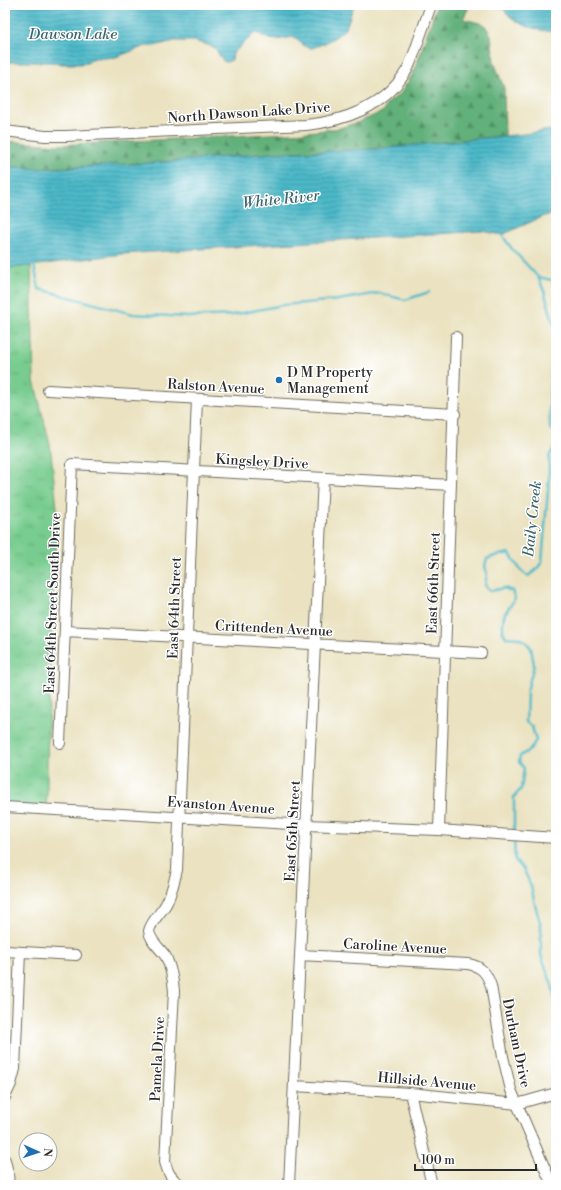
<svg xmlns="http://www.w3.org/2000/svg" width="561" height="1190" viewBox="0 0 561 1190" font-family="'Libre Bodoni',serif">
	<defs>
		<pattern id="grass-tufts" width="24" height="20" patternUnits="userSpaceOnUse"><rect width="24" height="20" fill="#78cc8f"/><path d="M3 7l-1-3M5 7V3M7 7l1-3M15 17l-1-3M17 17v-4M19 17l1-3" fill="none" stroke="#68af7c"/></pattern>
		<pattern id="forest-firs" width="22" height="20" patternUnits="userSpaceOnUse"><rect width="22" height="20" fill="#62b07a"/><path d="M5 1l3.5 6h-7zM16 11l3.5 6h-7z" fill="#518f64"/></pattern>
		<pattern id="water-rules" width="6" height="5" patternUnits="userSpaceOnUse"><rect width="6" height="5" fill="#4db9c9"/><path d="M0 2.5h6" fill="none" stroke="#4097a3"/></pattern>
	</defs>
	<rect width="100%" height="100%" fill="#fff"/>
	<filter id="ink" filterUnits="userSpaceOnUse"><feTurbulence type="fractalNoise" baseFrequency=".025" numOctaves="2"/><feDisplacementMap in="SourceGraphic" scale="8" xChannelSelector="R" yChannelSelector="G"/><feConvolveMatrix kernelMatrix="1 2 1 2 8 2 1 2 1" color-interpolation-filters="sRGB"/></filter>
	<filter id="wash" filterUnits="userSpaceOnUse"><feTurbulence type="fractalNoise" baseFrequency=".012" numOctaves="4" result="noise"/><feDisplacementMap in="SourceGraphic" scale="16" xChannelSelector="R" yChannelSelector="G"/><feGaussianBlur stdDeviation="0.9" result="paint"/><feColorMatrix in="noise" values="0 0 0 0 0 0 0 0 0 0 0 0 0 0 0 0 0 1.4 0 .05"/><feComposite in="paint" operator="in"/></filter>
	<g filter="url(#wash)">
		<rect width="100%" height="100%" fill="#eae2c0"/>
		<path fill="url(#grass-tufts)" stroke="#527c5d" d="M 31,266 L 34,381 L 50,444 L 58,517 L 52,609 L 47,763 L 47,797 L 45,810 L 5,807 L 5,268 Z"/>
		<path fill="url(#forest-firs)" stroke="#466e52" d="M 437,5 L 470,5 L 463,19 L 484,24 L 491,35 L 494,62 L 504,88 L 505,136 L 375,149 L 274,153 L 152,163 L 39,169 L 5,166 L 5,141 L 58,145 L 308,132 L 340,128 L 359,122 L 384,111 L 387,104 L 401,93 L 414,72 Z"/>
		<path fill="url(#water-rules)" stroke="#3c727a" d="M 5,5 L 354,5 L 346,28 L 337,36 L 325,43 L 312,48 L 306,47 L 293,37 C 286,38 277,41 270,39 C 264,37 261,34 255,33 L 233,53 L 232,60 L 227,62 L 223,61 L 214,47 L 194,41 L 175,41 L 154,46 L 146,46 L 116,57 L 92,59 L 87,63 L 80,64 L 62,64 L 55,62 L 5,62 Z
			M 501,5 L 556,5 L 556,32 C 536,31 511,24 501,5 Z
			M 556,129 L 556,214 L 544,216 L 502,235 L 482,231 L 122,254 L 31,266 L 5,268 L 5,166 L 39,169 L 152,163 L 274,153 L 375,149 L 524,134 Z"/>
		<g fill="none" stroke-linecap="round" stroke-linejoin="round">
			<path stroke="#4db9c9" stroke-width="2.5" d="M 502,235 L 512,249 L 538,277 L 544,291 L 556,331
				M 34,265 L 39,289 L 133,314 L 188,317 L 232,315 L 283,305 L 338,300 L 379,293 L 405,300 L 429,292
				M 538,277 L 556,281
				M 556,354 C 547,378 550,404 550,428 L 556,434
				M 514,832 L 514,797 L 521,789 L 524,768 L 519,762 L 520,756 L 530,750 L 536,740 L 532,727 L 526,722 L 527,691 L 534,665 L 531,648 L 526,642 L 519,638 L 506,637 L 503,632 C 503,626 502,617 506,612 C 509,607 512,604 515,598 L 512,591 L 504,588 L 490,591 L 485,585 L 487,574 L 485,566 L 487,559 L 495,556 L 509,553 C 517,562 518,571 528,576 L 536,570 L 542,562 L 549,478 L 549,457 L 556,444
				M 514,839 L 515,861 L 523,868 L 531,886 L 535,905 L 541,925 L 541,955 L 552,985 L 556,1005"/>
		</g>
	</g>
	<g filter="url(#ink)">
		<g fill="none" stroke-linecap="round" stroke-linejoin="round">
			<defs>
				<path id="street" d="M 5,131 L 45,136 L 66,136 L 306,125 C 344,121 384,107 405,73 C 410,66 413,56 416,48 C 421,34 426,19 431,5
					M 48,390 L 455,414
					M 65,631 L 481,653
					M 60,743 L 72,464 L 451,485
					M 5,807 L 306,825 L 439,830 L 556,838
					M 439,830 C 444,666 451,501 456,337
					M 5,951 L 76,955
					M 300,955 L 468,964 C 481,966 487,973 491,986 L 503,1057 L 511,1090 L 552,1185
					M 294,1086 L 410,1093 L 517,1104 L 556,1093
					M 410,1093 L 432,1185
					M 5,1097 L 11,1084 L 15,1069 L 20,952
					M 5,1160 L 8,1173 L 9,1185
					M 181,1185 C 171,1179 168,1173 165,1162 L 174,991 C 173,979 171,968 166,957 C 161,949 150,941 149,931 C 151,921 161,913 166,904 C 172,893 174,881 177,870 L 197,400
					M 289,1185 L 323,478"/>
			</defs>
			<use href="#street" stroke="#6e6b5f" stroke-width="12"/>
			<use href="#street" stroke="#fff" stroke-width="10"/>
		</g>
	</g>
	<circle fill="#1f6fb2" stroke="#fff" stroke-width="1.5" cx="279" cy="380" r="4"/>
	<g text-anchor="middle" stroke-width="3" stroke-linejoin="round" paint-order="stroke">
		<g font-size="14" fill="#2b2b2b" stroke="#fff">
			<text transform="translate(249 112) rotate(-4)" y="5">North Dawson Lake Drive</text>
			<text transform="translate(216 386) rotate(3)" y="5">Ralston Avenue</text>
			<text transform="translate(262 461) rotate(3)" y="5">Kingsley Drive</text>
			<text transform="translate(433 583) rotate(-88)" y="5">East 66th Street</text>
			<text transform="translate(52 603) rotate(-88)" y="5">East 64th Street South Drive</text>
			<text transform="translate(174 608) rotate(-88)" y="5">East 64th Street</text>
			<text transform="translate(274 628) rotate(3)" y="5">Crittenden Avenue</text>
			<text transform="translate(221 805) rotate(4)" y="5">Evanston Avenue</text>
			<text transform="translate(292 831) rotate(-87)" y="5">East 65th Street</text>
			<text transform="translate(395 946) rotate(3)" y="5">Caroline Avenue</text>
			<text transform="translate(517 1043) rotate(78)" y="5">Durham Drive</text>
			<text transform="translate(157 1059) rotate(-87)" y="5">Pamela Drive</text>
			<text transform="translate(427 1081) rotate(5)" y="5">Hillside Avenue</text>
		</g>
		<g font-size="14" fill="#2b2b2b" stroke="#fff" text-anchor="start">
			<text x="287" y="377">D M Property<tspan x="287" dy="16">Management</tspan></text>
		</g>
		<g font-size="15" font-style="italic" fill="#39646a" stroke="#fff">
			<text x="73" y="39">Dawson Lake</text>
			<text transform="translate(281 199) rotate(-6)" y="5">White River</text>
			<text transform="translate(532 519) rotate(-84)" y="5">Baily Creek</text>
		</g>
	</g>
	<rect width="561" height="1190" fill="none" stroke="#fff" stroke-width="20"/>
	<g transform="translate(38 1152) rotate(93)"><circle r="19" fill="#ffffff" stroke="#aaaaaa"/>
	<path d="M0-3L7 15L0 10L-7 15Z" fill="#1f6fb2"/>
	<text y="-6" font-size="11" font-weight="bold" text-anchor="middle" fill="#2b2b2b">N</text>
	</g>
	<path d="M415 1164v6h121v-6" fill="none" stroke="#2b2b2b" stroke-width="2"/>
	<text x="421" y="1164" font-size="12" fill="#2b2b2b" stroke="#ffffff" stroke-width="3" paint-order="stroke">100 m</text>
</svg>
